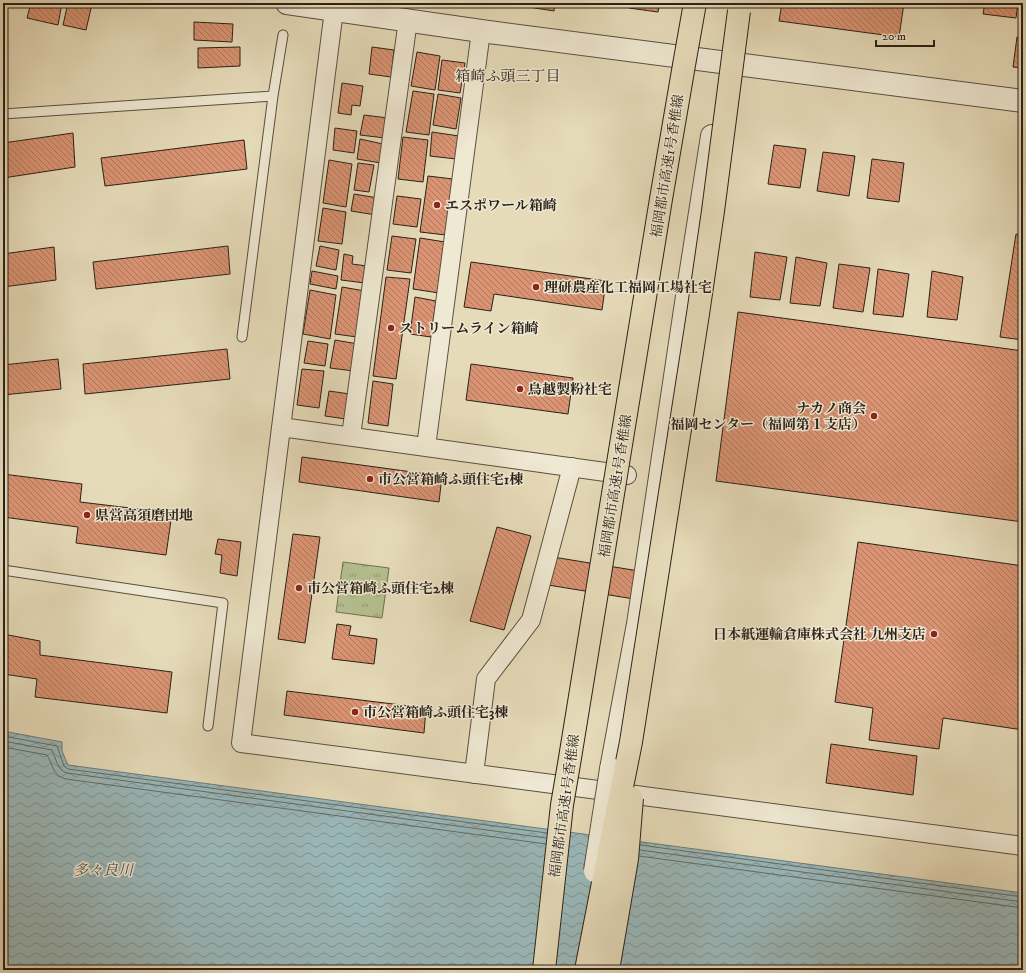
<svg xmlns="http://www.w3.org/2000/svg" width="1026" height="973" viewBox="0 0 1026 973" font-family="'IM FELL DW Pica','Noto Serif JP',serif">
	<defs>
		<pattern id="grass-tufts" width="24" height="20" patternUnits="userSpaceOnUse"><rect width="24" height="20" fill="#b4c090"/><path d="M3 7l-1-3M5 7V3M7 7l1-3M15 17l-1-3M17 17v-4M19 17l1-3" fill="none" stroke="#939c75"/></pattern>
		<pattern id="water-waves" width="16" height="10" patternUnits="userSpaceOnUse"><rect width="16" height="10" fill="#9ab8ba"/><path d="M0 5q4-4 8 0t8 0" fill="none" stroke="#7e9596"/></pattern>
		<pattern id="building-back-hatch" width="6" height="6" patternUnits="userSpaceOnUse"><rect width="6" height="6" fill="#da9473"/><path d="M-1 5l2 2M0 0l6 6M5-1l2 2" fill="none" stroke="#b1785d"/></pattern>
	</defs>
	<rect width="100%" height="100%" fill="#e6dbb9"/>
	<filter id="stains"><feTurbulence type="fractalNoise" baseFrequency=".005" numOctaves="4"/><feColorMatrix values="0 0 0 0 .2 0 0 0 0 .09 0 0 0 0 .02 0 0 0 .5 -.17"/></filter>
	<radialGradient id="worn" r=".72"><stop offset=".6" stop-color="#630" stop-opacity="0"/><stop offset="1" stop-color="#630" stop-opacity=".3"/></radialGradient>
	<path fill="url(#grass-tufts)" stroke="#6f7054" d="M 343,562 L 389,568 L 382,618 L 336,612 Z"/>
	<path fill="url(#water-waves)" stroke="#6d7c79" d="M 3,731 L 62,742 L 62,751 L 68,765 L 1023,893 L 1023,970 L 3,970 Z"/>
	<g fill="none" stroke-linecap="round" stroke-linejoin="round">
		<path stroke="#626c69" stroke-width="1" d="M 3,736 L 57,746 L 64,766 L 68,769 L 547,833
			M 3,741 L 52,750 C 56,758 57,770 67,773 L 546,838
			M 3,747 L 47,755 C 53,765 53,776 66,779 L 546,844
			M 640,845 L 1023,897
			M 640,850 L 1023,902
			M 639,856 L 1023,908"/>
	</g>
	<path fill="url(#building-back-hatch)" stroke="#2a2118" d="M 31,3 L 62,3 L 58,25 L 27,18 Z
		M 68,3 L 88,3 L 92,4 L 86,30 L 63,25 Z
		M 503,3 L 555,3 L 554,11 Z
		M 630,3 L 660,3 L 658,12 L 629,8 Z
		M 782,3 L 904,3 L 899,37 L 779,21 Z
		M 985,3 L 1018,3 L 1016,18 L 983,14 Z
		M 1023,3 L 1023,26 L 1020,26 Z
		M 194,22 L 233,24 L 232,42 L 194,40 Z
		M 1017,37 L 1023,37 L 1023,68 L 1013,67 Z
		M 240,47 L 240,66 L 198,68 L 198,48 Z
		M 372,47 L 394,50 L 391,77 L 369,74 Z
		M 417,52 L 440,56 L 435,90 L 411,86 Z
		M 442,60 L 465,63 L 460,93 L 438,90 Z
		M 342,83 L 363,86 L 360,106 L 352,105 L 351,115 L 338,113 Z
		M 413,91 L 434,94 L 429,135 L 406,132 Z
		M 438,94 L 461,98 L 456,129 L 433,125 Z
		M 364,115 L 388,118 L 385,138 L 360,135 Z
		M 335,128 L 357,131 L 354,153 L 333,150 Z
		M 432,132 L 459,136 L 456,159 L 430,156 Z
		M 73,133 L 75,167 L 3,178 L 3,143 Z
		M 403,137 L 428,140 L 423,182 L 398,179 Z
		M 360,139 L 383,144 L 381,163 L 357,159 Z
		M 244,140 L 247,169 L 105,186 L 101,158 Z
		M 774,145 L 806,149 L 800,188 L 768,184 Z
		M 823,152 L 855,156 L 849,196 L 817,191 Z
		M 872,159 L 904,163 L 899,202 L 867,198 Z
		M 329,160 L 352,164 L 346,207 L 323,203 Z
		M 358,163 L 374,165 L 369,192 L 354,190 Z
		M 428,176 L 453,179 L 446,235 L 420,232 Z
		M 354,194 L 378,198 L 376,215 L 351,211 Z
		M 397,196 L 421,199 L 417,227 L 393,224 Z
		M 323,208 L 346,212 L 342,244 L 318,241 Z
		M 1016,234 L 1023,235 L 1023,340 L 1000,337 Z
		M 392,236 L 416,239 L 411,273 L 387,270 Z
		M 420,238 L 445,242 L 439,293 L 413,289 Z
		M 228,246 L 230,274 L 96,289 L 93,262 Z
		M 320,246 L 339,250 L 336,270 L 316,266 Z
		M 54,247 L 56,280 L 3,287 L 3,254 Z
		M 755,252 L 787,257 L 780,300 L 750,297 Z
		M 344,254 L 353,256 L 352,264 L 367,266 L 365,283 L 341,280 Z
		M 796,257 L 827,263 L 820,306 L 790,303 Z
		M 471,262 L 606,281 L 602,310 L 494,294 L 491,311 L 464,307 Z
		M 839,264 L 870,268 L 863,312 L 833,308 Z
		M 878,269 L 909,274 L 903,317 L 873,314 Z
		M 312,271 L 338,276 L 336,289 L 310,284 Z
		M 932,271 L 963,277 L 957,320 L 927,317 Z
		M 386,277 L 410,279 L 396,379 L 373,376 Z
		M 342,287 L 365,291 L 357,337 L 335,334 Z
		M 310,290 L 336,295 L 330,339 L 303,334 Z
		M 415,297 L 436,301 L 431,337 L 410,334 Z
		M 738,312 L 1023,351 L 1023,522 L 716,481 Z
		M 335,340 L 358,344 L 354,371 L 330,368 Z
		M 308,341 L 328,344 L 325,366 L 304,363 Z
		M 227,349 L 230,379 L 85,394 L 83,364 Z
		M 58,359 L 61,389 L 3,395 L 3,365 Z
		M 471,364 L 573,378 L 568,414 L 466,400 Z
		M 302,369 L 324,371 L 319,408 L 297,405 Z
		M 373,381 L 393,384 L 388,426 L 368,423 Z
		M 329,391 L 350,394 L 346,419 L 325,416 Z
		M 302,457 L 442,476 L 439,502 L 299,482 Z
		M 3,474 L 82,484 L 80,502 L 172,513 L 166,555 L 76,543 L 78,527 L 3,517 Z
		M 497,527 L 531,536 L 504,630 L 470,621 Z
		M 293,534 L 320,537 L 305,643 L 278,639 Z
		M 218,539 L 241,542 L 237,576 L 220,573 L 222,555 L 215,554 Z
		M 858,542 L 1023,566 L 1023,730 L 943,718 L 939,749 L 869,740 L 873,708 L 835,702 Z
		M 553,557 L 639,571 L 634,599 L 548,585 Z
		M 337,624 L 351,626 L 349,635 L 377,639 L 374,664 L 332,659 Z
		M 3,634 L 40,641 L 40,655 L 172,672 L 167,713 L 35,697 L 37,679 L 3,674 Z
		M 287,691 L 426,708 L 424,733 L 284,715 Z
		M 831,744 L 917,756 L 913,795 L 826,783 Z"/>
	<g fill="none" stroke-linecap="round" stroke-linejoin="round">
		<defs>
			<path id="service" d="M 3,114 L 273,96
				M 242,337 L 273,96 L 283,35
				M 3,570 L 223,603 L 208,726"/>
			<path id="minor" d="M 334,10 L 241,743 L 1023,846
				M 281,427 L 627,475
				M 351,436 L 408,20
				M 426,447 L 481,31
				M 474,774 L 486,679 L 531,620 L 572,467"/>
			<path id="tertiary" d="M 287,3 L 481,31 L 1023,101
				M 611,769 L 638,624 L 689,283 L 712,136"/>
		</defs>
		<use href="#service" stroke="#595040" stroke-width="11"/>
		<use href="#minor" stroke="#595040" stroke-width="20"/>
		<use href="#tertiary" stroke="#595040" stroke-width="24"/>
		<use href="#service" stroke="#efe8d2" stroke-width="9"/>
		<use href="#minor" stroke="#efe8d2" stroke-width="18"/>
		<use href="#tertiary" stroke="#efe8d2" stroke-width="22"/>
		<defs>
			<path id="tertiary-bridge" d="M 595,871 L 611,769"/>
			<path id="motorway-bridge" d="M 544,970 L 562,805 L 569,764 L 661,199 L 684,65 L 695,3
				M 586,970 L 610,847 L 631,742 L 698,314 L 713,211 L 739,11
				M 608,970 L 627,859 L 632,798"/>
		</defs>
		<use href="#tertiary-bridge" stroke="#595040" stroke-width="24" stroke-linecap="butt"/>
		<use href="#motorway-bridge" stroke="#2a2118" stroke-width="24" stroke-linecap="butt"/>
		<use href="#tertiary-bridge" stroke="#efe8d2" stroke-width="22"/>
		<use href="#motorway-bridge" stroke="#e6dbb9" stroke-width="22"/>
	</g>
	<g fill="#8f2418" stroke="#efe8d2" stroke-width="1.5">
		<circle cx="437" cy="205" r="4"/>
		<circle cx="536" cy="287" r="4"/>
		<circle cx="391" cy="328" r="4"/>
		<circle cx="520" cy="389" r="4"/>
		<circle cx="874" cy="416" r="4"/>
		<circle cx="370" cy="479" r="4"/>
		<circle cx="87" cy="515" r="4"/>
		<circle cx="299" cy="588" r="4"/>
		<circle cx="934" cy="634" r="4"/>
		<circle cx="355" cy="712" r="4"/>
	</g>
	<g text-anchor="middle" stroke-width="3" stroke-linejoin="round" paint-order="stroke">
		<g font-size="14" fill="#2a2118" stroke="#efe8d2">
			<text transform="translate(667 166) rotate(-81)" y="5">福岡都市高速1号香椎線</text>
			<text transform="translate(615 486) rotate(-81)" y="5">福岡都市高速1号香椎線</text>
			<text transform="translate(564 806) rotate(-82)" y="5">福岡都市高速1号香椎線</text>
		</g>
		<g font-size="14" font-weight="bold" fill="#2a2118" stroke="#efe8d2" text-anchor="start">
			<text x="445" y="210">エスポワール箱崎</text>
			<text x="544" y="292">理研農産化工福岡工場社宅</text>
			<text x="399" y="333">ストリームライン箱崎</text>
			<text x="528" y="394">鳥越製粉社宅</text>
			<text x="866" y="413" text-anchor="end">ナカノ商会<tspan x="866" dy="16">福岡センター（福岡第１支店）</tspan></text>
			<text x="378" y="484">市公営箱崎ふ頭住宅1棟</text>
			<text x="95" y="520">県営高須磨団地</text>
			<text x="307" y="593">市公営箱崎ふ頭住宅2棟</text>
			<text x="926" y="639" text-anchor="end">日本紙運輸倉庫株式会社 九州支店</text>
			<text x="363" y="717">市公営箱崎ふ頭住宅3棟</text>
		</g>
		<g font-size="15" fill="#2a2118" stroke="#efe8d2">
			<text x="508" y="81">箱崎ふ頭三丁目</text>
		</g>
		<g font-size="15" font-style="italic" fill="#4c4e49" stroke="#efe8d2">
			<text x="103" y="875">多々良川</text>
		</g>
	</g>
	<rect width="1026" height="973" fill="none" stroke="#e6dbb9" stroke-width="16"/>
	<rect x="4" y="4" width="1018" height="965" fill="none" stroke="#2a2118" stroke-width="2"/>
	<rect x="8" y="8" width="1010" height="957" fill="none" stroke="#2a2118"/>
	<path d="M876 40v6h58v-6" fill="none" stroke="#2a2118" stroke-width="2"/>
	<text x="882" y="40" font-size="12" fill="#2a2118" stroke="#efe8d2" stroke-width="3" paint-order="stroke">20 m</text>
	<rect width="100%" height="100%" filter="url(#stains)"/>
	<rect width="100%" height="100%" fill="url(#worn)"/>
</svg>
